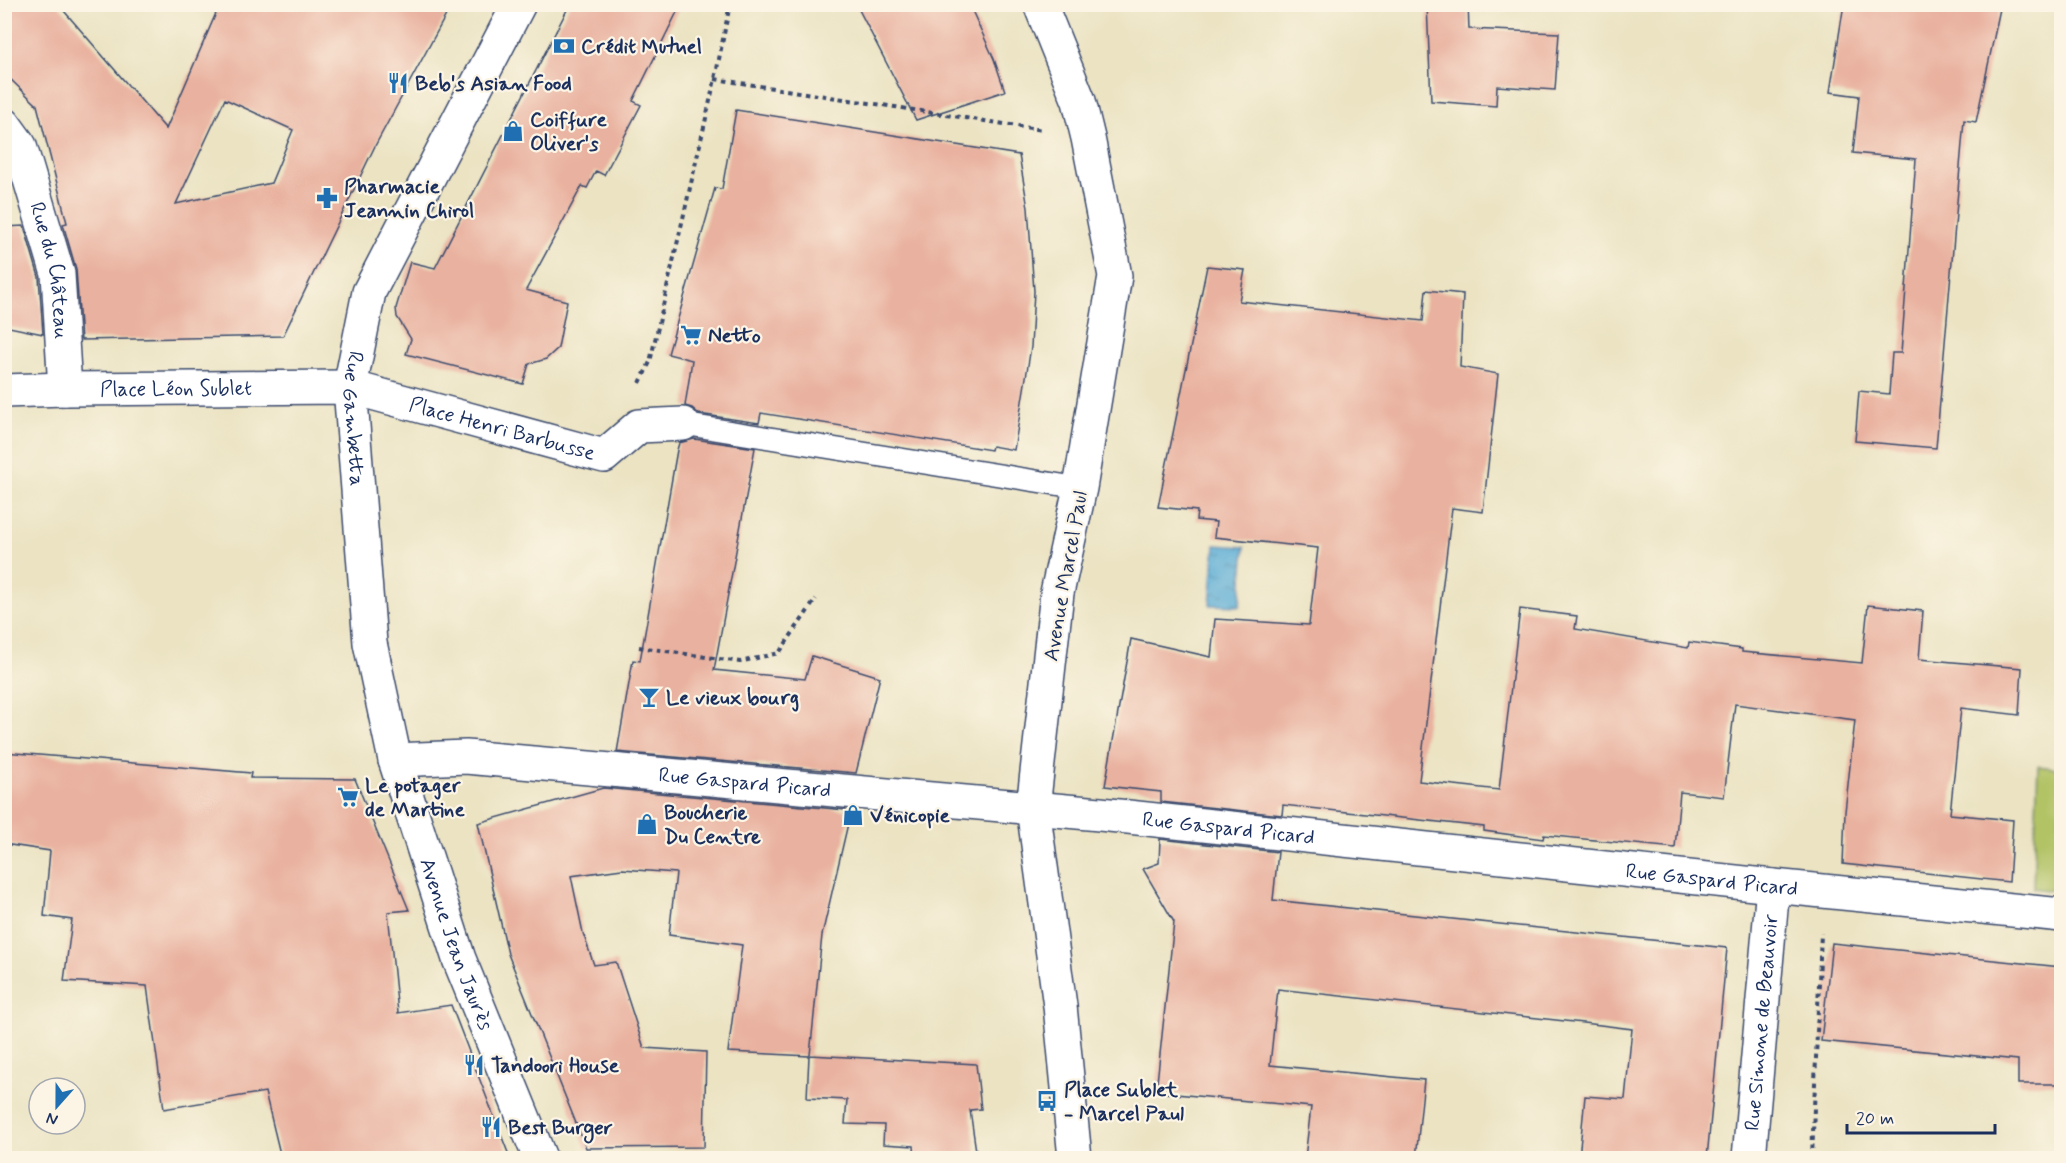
<svg xmlns="http://www.w3.org/2000/svg" width="2066" height="1163" viewBox="0 0 2066 1163" font-family="Mynerve,sans-serif">
	<defs>
		<pattern id="water-ripples" width="26" height="14" patternUnits="userSpaceOnUse" patternTransform="scale(1.5)"><rect width="26" height="14" fill="#59acd5"/><path d="M2 4q2-2 4 0t4 0M15 11q2-2 4 0t4 0" fill="none" stroke="#498cb0"/></pattern>
	</defs>
	<rect width="100%" height="100%" fill="#fcf5e5"/>
	<filter id="ink" filterUnits="userSpaceOnUse"><feTurbulence type="fractalNoise" baseFrequency=".0167" numOctaves="2"/><feDisplacementMap in="SourceGraphic" scale="12" xChannelSelector="R" yChannelSelector="G"/><feConvolveMatrix kernelMatrix="1 2 1 2 8 2 1 2 1" color-interpolation-filters="sRGB"/></filter>
	<filter id="wash" filterUnits="userSpaceOnUse"><feTurbulence type="fractalNoise" baseFrequency=".008" numOctaves="4" result="noise"/><feDisplacementMap in="SourceGraphic" scale="24" xChannelSelector="R" yChannelSelector="G"/><feGaussianBlur stdDeviation="1.35" result="paint"/><feColorMatrix in="noise" values="0 0 0 0 0 0 0 0 0 0 0 0 0 0 0 0 0 1.4 0 .05"/><feComposite in="paint" operator="in"/></filter>
	<g filter="url(#wash)">
		<rect width="100%" height="100%" fill="#ebe3c2"/>
		<path fill="#b2c366" stroke="#667962" stroke-width="1.5" d="M 2038,766 L 2061,769 L 2061,892 L 2033,888 Z"/>
		<path fill="url(#water-ripples)" stroke="#3a6e9a" stroke-width="1.5" d="M 1215,545 L 1245,547 L 1240,606 L 1210,605 Z"/>
		<g id="blocks">
			<path fill="#e9b19f" fill-rule="evenodd" d="M 4,4 L 58,4 L 166,129 L 220,4 L 452,4 L 375,146 L 283,336 L 81,340 L 76,269 L 63,224 L 67,223 L 37,105 L 4,73 ZM 225,99 L 293,130 L 271,183 L 176,204 Z
				M 570,4 L 681,4 L 633,101 L 641,105 L 604,175 L 596,171 L 587,188 L 582,186 L 526,290 L 567,301 L 558,348 L 546,359 L 529,364 L 523,384 L 406,354 L 411,339 L 397,317 L 396,308 L 410,262 L 435,268 Z
				M 856,4 L 969,4 L 994,59 L 1005,91 L 916,120 Z
				M 1427,4 L 1468,4 L 1469,29 L 1559,33 L 1555,90 L 1497,86 L 1496,106 L 1431,101 Z
				M 1844,4 L 2001,4 L 1976,122 L 1964,120 L 1936,448 L 1855,441 L 1859,391 L 1889,394 L 1892,353 L 1901,353 L 1916,159 L 1853,153 L 1859,96 L 1830,92 Z
				M 736,110 L 1019,155 L 1028,208 L 1034,291 L 1031,347 L 1014,450 L 992,446 L 991,450 L 761,413 L 759,423 L 699,414 L 692,408 L 685,406 L 692,360 L 668,354 L 715,188 L 722,189 Z
				M 24,226 L 39,277 L 43,334 L 4,326 L 4,227 Z
				M 1207,266 L 1245,270 L 1239,301 L 1423,321 L 1426,290 L 1463,294 L 1460,367 L 1498,374 L 1483,512 L 1452,508 L 1419,781 L 1499,790 L 1520,609 L 1577,616 L 1575,629 L 1688,648 L 1689,642 L 1742,649 L 1742,652 L 1862,663 L 1868,605 L 1923,611 L 1919,659 L 2022,668 L 2019,715 L 1961,708 L 1950,814 L 2013,820 L 2009,882 L 1843,864 L 1845,812 L 1855,720 L 1735,704 L 1724,797 L 1680,792 L 1675,848 L 1544,835 L 1543,839 L 1484,831 L 1484,827 L 1283,805 L 1282,815 L 1161,802 L 1161,792 L 1105,786 L 1131,639 L 1211,657 L 1215,619 L 1309,625 L 1318,548 L 1214,537 L 1216,522 L 1196,520 L 1197,511 L 1158,507 Z
				M 694,439 L 755,448 L 714,670 L 805,679 L 812,656 L 880,677 L 856,773 L 617,752 L 633,660 L 640,661 L 677,450 L 679,443 Z
				M 4,752 L 251,773 L 250,778 L 355,779 L 409,910 L 388,912 L 398,1013 L 451,1005 L 510,1158 L 281,1158 L 265,1092 L 164,1109 L 147,986 L 64,981 L 72,920 L 44,916 L 50,851 L 4,844 Z
				M 603,788 L 846,810 L 845,815 L 850,815 L 822,935 L 810,1055 L 976,1064 L 981,1109 L 970,1110 L 977,1158 L 915,1158 L 914,1146 L 883,1144 L 884,1125 L 845,1124 L 847,1100 L 807,1098 L 809,1056 L 728,1052 L 742,945 L 669,935 L 676,873 L 622,869 L 571,876 L 583,933 L 594,965 L 616,962 L 644,1048 L 706,1052 L 704,1147 L 586,1148 L 508,954 L 478,823 Z
				M 1160,839 L 1278,852 L 1273,900 L 1727,948 L 1707,1158 L 1579,1158 L 1585,1096 L 1625,1099 L 1632,1029 L 1592,1024 L 1278,989 L 1270,1065 L 1424,1080 L 1416,1158 L 1305,1158 L 1311,1107 L 1156,1092 L 1174,922 L 1143,869 L 1159,863 Z
				M 1832,943 L 2061,967 L 2061,1084 L 2018,1084 L 2018,1060 L 1821,1041 Z"/>
		</g>
	</g>
	<g filter="url(#ink)">
		<use href="#blocks" fill-opacity="0" stroke="#3a4a6d" stroke-width="1.5"/>
		<g fill="none" stroke-linecap="round" stroke-linejoin="round">
			<defs>
				<path id="lane" d="M 683,424 L 1080,488"/>
				<g id="street">
					<path id="s1" d="M 519,4 L 369,292 L 350,387 L 370,643 L 395,760 L 459,959 L 540,1158"/>
					<path id="s2" d="M 4,124 L 20,146 L 58,274 L 65,389"/>
					<path id="s3" d="M 4,391 L 65,389 L 350,387 L 604,456 L 639,426 L 683,424"/>
					<path id="s4" d="M 395,760 L 466,757 L 1100,814 L 1773,886 L 2062,915"/>
					<path id="s5" d="M 1749,1158 L 1773,886"/>
				</g>
				<path id="secondary" d="M 1040,4 L 1079,101 L 1088,138 L 1115,276 L 1080,488 L 1057,593 L 1033,808 L 1060,1006 L 1075,1158"/>
			</defs>
			<use href="#lane" stroke="#3a4a6d" stroke-width="24"/>
			<use href="#street" stroke="#3a4a6d" stroke-width="36"/>
			<use href="#secondary" stroke="#3a4a6d" stroke-width="36"/>
			<path stroke="#3a4a6d" stroke-width="4" stroke-dasharray="4.5 4.5" stroke-linecap="butt" d="M 715,79 L 1043,130
				M 640,383 L 650,362 L 715,79 L 730,4
				M 639,647 L 740,662 L 779,653 L 816,599
				M 1812,1158 L 1821,933"/>
			<use href="#lane" stroke="#fff" stroke-width="21"/>
			<use href="#street" stroke="#fff" stroke-width="33"/>
			<use href="#secondary" stroke="#fff" stroke-width="33"/>
		</g>
	</g>
	<defs>
		<symbol id="bank-bare" viewBox="-9 -9 18 18"><path d="M-6-4H6V4H-6ZM0-2.3a2.3 2.3 0 1 0 0 4.6a2.3 2.3 0 1 0 0-4.6Z" fill="#1f6fb2" stroke="#fcf5e5" stroke-width="2.5" paint-order="stroke"/></symbol>
		<symbol id="restaurant-bare" viewBox="-9 -9 18 18"><path d="M-5-6h1v4h1v-4h1v4h1v-4h1v5L-1.5 .5V6h-2V.5L-5-1ZM5-6V6H3V1.5H1.5Q1.5-4 5-6Z" fill="#1f6fb2" stroke="#fcf5e5" stroke-width="2.5" paint-order="stroke"/></symbol>
		<symbol id="shop-bare" viewBox="-9 -9 18 18"><path d="M-5-2.5h2.3a2.7 3.5 0 0 1 5.4 0H5L5.5 6h-11ZM-1.5-2.5h3a1.5 2.3 0 0 0-3 0Z" fill="#1f6fb2" stroke="#fcf5e5" stroke-width="2.5" paint-order="stroke"/></symbol>
		<symbol id="pharmacy-bare" viewBox="-9 -9 18 18"><path d="M-2-6h4v4h4v4h-4v4h-4v-4h-4v-4h4Z" fill="#1f6fb2" stroke="#fcf5e5" stroke-width="2.5" paint-order="stroke"/></symbol>
		<symbol id="supermarket-bare" viewBox="-9 -9 18 18"><path d="M-6-5.5h2.5l.6 2H6L4.5 2H-2.5L-4.4-4H-6ZM-1.5 3.2a1.3 1.3 0 1 0 .1 0ZM3 3.2a1.3 1.3 0 1 0 .1 0Z" fill="#1f6fb2" stroke="#fcf5e5" stroke-width="2.5" paint-order="stroke"/></symbol>
		<symbol id="bar-bare" viewBox="-9 -9 18 18"><path d="M-6-5H6L.8 .8V4.5H3.5V6h-7V4.5H-.8V.8Z" fill="#1f6fb2" stroke="#fcf5e5" stroke-width="2.5" paint-order="stroke"/></symbol>
		<symbol id="bus-bare" viewBox="-9 -9 18 18"><path d="M-5-6H5V4H4V6H2V4H-2V6H-4V4H-5ZM-3.5-4V0h7V-4ZM-3.5 1.2v1.5H-2V1.2ZM2 1.2v1.5H3.5V1.2Z" fill="#1f6fb2" stroke="#fcf5e5" stroke-width="2.5" paint-order="stroke"/></symbol>
	</defs>
	<g fill-rule="evenodd">
		<use href="#bank-bare" x="549" y="31" width="30" height="30"/>
		<use href="#restaurant-bare" x="383" y="68" width="30" height="30"/>
		<use href="#shop-bare" x="498" y="116" width="30" height="30"/>
		<use href="#pharmacy-bare" x="312" y="183" width="30" height="30"/>
		<use href="#supermarket-bare" x="676" y="320" width="30" height="30"/>
		<use href="#bar-bare" x="634" y="682" width="30" height="30"/>
		<use href="#supermarket-bare" x="333" y="782" width="30" height="30"/>
		<use href="#shop-bare" x="838" y="800" width="30" height="30"/>
		<use href="#shop-bare" x="632" y="809" width="30" height="30"/>
		<use href="#restaurant-bare" x="459" y="1050" width="30" height="30"/>
		<use href="#bus-bare" x="1032" y="1086" width="30" height="30"/>
		<use href="#restaurant-bare" x="476" y="1112" width="30" height="30"/>
	</g>
	<g text-anchor="middle" stroke-width="4.5" stroke-linejoin="round" paint-order="stroke">
		<g font-size="21" font-weight="bold" fill="#1b2f5e" stroke="#fcf5e5" text-anchor="start">
			<text x="581" y="53">Crédit Mutuel</text>
			<text x="415" y="90">Beb's Asian Food</text>
			<text x="530" y="126">Coiffure<tspan x="530" dy="24">Oliver's</tspan></text>
			<text x="344" y="193">Pharmacie<tspan x="344" dy="24">Jeannin Chirol</tspan></text>
			<text x="708" y="342">Netto</text>
			<text x="666" y="704">Le vieux bourg</text>
			<text x="365" y="792">Le potager<tspan x="365" dy="24">de Martine</tspan></text>
			<text x="664" y="819">Boucherie<tspan x="664" dy="24">Du Centre</tspan></text>
			<text x="870" y="822">Vénicopie</text>
			<text x="491" y="1072">Tandoori House</text>
			<text x="1064" y="1096">Place Sublet<tspan x="1064" dy="24">- Marcel Paul</tspan></text>
			<text x="508" y="1134">Best Burger</text>
		</g>
		<g font-size="21" fill="#1b2f5e" stroke="#fcf5e5">
			<text dy="7" stroke="none"><textPath href="#s2" startOffset="156">Rue du Château</textPath></text>
			<text dy="7" stroke="none"><textPath href="#s3" startOffset="172">Place Léon Sublet</textPath></text>
			<text dy="7" stroke="none"><textPath href="#s1" startOffset="453">Rue Gambetta</textPath></text>
			<text dy="7" stroke="none"><textPath href="#s3" startOffset="504">Place Henri Barbusse</textPath></text>
			<text transform="translate(1065 576) rotate(-80)" y="7">Avenue Marcel Paul</text>
			<text dy="7" stroke="none"><textPath href="#s4" startOffset="351">Rue Gaspard Picard</textPath></text>
			<text dy="7" stroke="none"><textPath href="#s4" startOffset="837">Rue Gaspard Picard</textPath></text>
			<text dy="7" stroke="none"><textPath href="#s4" startOffset="1323">Rue Gaspard Picard</textPath></text>
			<text dy="7" stroke="none"><textPath href="#s1" startOffset="992">Avenue Jean Jaurès</textPath></text>
			<text dy="7" stroke="none"><textPath href="#s5" startOffset="136">Rue Simone de Beauvoir</textPath></text>
		</g>
	</g>
	<rect width="2066" height="1163" fill="none" stroke="#fcf5e5" stroke-width="24"/>
	<g transform="translate(57 1106) rotate(201)"><circle r="28" fill="#fcf5e5" stroke="#a2a6af" stroke-width="1.5"/>
	<path d="M0-4.5L10 22L0 15L-10 22Z" fill="#1f6fb2"/>
	<text y="-9" font-size="16" font-weight="bold" text-anchor="middle" fill="#1b2f5e">N</text>
	</g>
	<path d="M1847 1124v9h148v-9" fill="none" stroke="#1b2f5e" stroke-width="3"/>
	<text x="1856" y="1124" font-size="18" fill="#1b2f5e" stroke="#fcf5e5" stroke-width="4.5" paint-order="stroke">20 m</text>
</svg>
